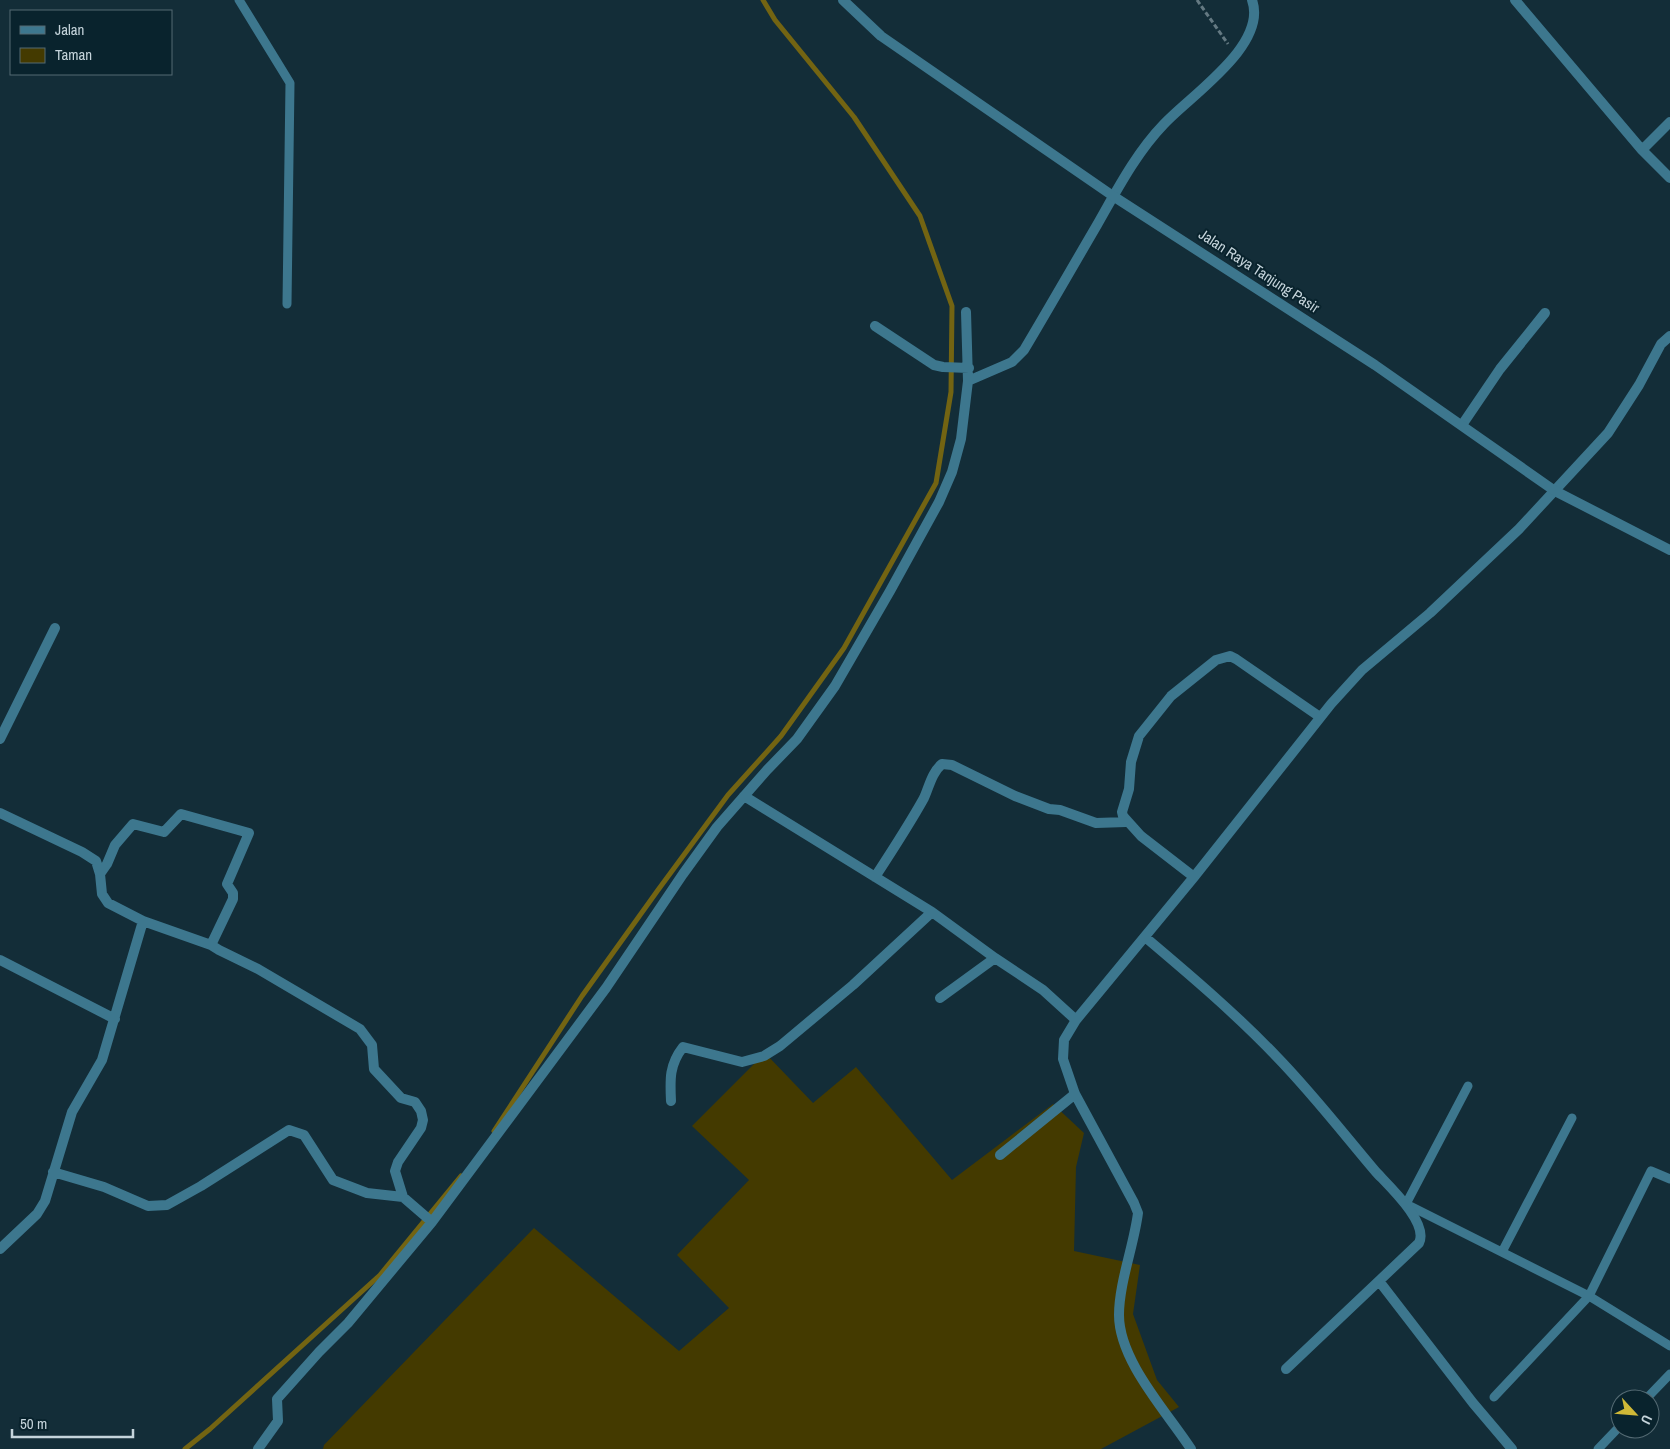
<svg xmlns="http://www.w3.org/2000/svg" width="1670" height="1449" viewBox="0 0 1670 1449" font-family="'Archivo Narrow',sans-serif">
	<rect width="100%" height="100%" fill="#132d38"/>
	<path fill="#443a00" d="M 765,1053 L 813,1103 L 856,1067 L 952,1180 L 1053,1104 L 1084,1133 L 1076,1167 L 1074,1251 L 1140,1265 L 1133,1314 L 1157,1380 L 1179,1407 L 1101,1449 L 323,1449 L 324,1445 L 534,1228 L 679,1351 L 729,1308 L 677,1255 L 749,1180 L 692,1126 Z"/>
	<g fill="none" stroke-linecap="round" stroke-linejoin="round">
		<path stroke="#736412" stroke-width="5" d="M 494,1131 L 582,996 L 658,890 L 728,795 L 781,736 L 844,648 L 936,483 L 951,392 L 952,306 L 920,216 L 854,117 L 775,20 L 763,0
			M 185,1449 L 210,1429 L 380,1275 L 461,1176"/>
		<path stroke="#647982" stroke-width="3" stroke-dasharray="5 2.5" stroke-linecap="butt" d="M 1197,0 L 1228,44"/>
		<path stroke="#3d778e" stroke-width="9" d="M 239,0 L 290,83 L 287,304
			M 1468,1086 L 1406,1204 L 1589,1296 L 1670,1346
			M 1502,1252 L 1572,1118
			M 1494,1397 L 1589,1296 L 1651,1171 L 1670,1179
			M 1646,1399 L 1670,1374
			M 1598,1449 L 1620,1426"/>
		<path stroke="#3d778e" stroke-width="10" d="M 1515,0 L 1642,150 L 1670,178
			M 1642,150 L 1670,122
			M 875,326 L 934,365 L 943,367 L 969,368
			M 968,381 L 1012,362 L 1024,350 C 1049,308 1073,266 1097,225 C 1117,190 1136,153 1164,124 C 1191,95 1268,45 1252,0
			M 1462,425 L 1500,369 L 1545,313
			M 0,739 L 55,628
			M 744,796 L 932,912 L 995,958 L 1043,990 L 1076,1020
			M 0,813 L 82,852 L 96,861 L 100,874 L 102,894 L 108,903 L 143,921 L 211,945 L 219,950 L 258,969 L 360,1029 L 372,1045 L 374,1069 L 401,1098 L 415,1102 L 421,1111 L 423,1120 L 421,1128 L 398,1162 L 395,1171 L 403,1197 L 432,1222
			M 100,874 L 107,864 L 115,845 L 133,824 L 164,832 L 181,814 L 249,833 L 227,884 L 233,893 L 233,899 L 211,945
			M 875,877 C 892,851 909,825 924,798 C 929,787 932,772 942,764 L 952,765 L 1015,796 L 1049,809 L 1060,810 L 1096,823 L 1126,822
			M 1194,877 L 1141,836 L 1123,816 L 1122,812 L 1129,789 L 1131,762 L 1139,736 L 1171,696 L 1216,660 L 1230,656 L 1236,659 L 1320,717
			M 1145,937 C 1190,975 1236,1014 1277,1057 C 1312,1093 1343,1133 1376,1172 C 1389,1186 1429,1223 1419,1243 L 1286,1369
			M 0,960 L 115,1019
			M 940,998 L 995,958
			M 671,1101 C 670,1080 669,1065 683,1047 L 742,1062 L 764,1056 L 780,1046 L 853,985 L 932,912
			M 1000,1155 L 1075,1094
			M 53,1172 L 104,1187 L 148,1206 L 167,1205 L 201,1186 L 289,1130 L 304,1135 L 333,1180 L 367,1193 L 403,1197
			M 0,1249 L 37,1214 L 45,1201 L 72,1112 L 102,1060 L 143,921
			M 1379,1281 L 1473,1403 L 1512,1449
			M 258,1449 L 278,1421 L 277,1399 L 319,1352 L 348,1323 L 432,1222 L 606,988 L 683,874 L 717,827 L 767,770 L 797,739 L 835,686 L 890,591 L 939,502 L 952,472 L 961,439 L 968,381 L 966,312
			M 1191,1449 C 1167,1412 1119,1361 1119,1315 C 1119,1283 1134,1245 1138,1213 L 1134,1203 L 1075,1094 L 1063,1059 L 1064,1040 L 1076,1020 L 1194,877 L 1331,704 L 1362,670 L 1430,613 L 1519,529 L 1608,433 L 1639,385 L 1661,344 L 1670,336"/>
		<path stroke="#3d778e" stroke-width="10" d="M 843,0 L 881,36 L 1113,196 L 1375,365 L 1555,491 L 1670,550"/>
	</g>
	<g text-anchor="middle" stroke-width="4" stroke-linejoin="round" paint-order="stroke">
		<g font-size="15" fill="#c5d4db" stroke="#09232d">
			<text transform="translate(1259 271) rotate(33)" y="5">Jalan Raya Tanjung Pasir</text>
		</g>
	</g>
	<rect x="10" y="10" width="162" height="65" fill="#09232d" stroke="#546a73"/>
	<rect x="20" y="26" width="25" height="8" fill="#3d778e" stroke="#546a73"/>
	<text x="55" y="35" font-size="15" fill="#c5d4db">Jalan</text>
	<rect x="20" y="48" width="25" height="15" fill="#443a00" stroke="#546a73"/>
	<text x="55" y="60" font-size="15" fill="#c5d4db">Taman</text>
	<g transform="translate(1635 1414) rotate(116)"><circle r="24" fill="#09232d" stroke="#546a73"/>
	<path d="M0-4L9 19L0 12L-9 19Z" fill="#cfb837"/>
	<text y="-8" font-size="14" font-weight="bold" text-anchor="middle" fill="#c5d4db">U</text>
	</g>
	<path d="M12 1429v8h121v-8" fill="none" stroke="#c5d4db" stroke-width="2.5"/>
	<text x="20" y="1429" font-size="15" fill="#c5d4db" stroke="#09232d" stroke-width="4" paint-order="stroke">50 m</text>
</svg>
